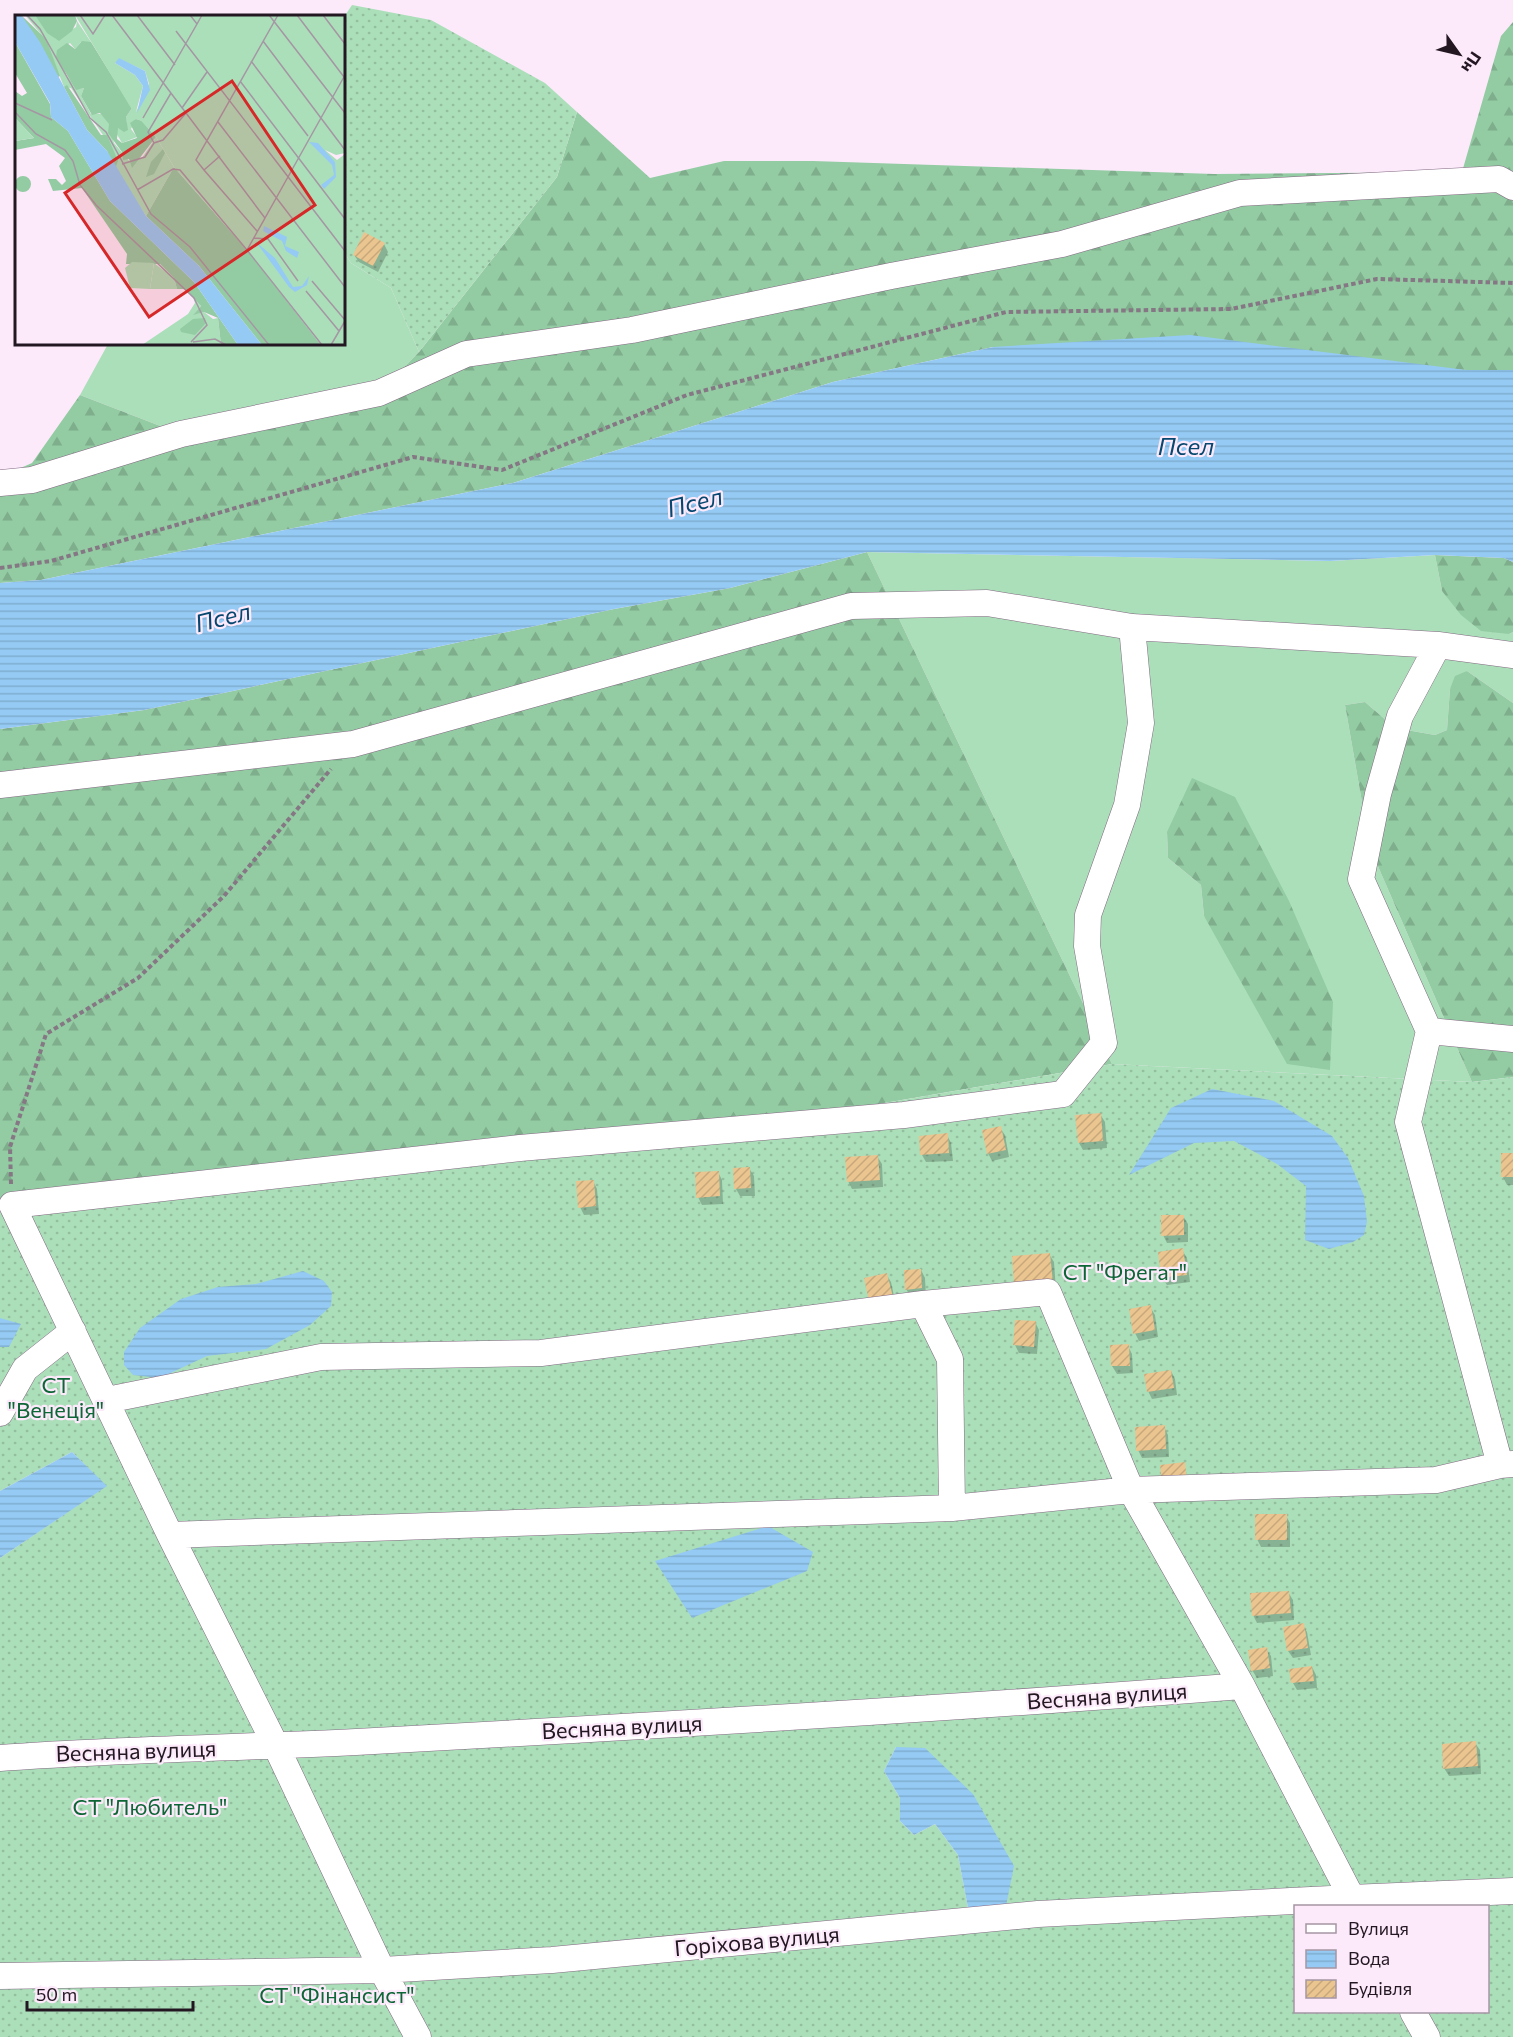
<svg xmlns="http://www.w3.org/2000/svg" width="1513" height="2037" viewBox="0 0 1513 2037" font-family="Commissioner,sans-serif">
	<defs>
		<pattern id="forest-firs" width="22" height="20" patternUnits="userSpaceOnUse" patternTransform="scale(1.5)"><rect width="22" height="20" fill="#93cba3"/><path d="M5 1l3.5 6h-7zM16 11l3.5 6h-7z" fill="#7eae8c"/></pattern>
		<pattern id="garden-dots" width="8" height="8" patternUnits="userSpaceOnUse" patternTransform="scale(1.5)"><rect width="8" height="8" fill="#abdfb9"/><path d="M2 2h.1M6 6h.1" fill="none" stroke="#93bf9f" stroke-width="1.8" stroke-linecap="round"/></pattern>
		<pattern id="water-rules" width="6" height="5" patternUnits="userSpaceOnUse" patternTransform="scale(1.5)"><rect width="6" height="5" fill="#95caf4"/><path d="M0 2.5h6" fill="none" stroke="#80add1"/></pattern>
		<pattern id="building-hatch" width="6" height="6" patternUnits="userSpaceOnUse" patternTransform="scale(1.5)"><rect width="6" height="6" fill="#eac58f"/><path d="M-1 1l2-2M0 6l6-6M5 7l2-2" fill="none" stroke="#c8a87b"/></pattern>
	</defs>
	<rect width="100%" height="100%" fill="#fceafb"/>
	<path fill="#abdfb9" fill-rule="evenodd" d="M 344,252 L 351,263 L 391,288 L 419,352 L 379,393 L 181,434 L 80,395 L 108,344 L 344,344 Z
		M 867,552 L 1330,561 L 1435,555 L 1442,591 L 1509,634 L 1513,632 L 1513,703 L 1467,671 L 1450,689 L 1447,730 L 1435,735 L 1395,728 L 1365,702 L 1345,705 L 1370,848 L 1472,1082 L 1112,1064 ZM 1167,832 L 1330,1070 L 1204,916 L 1201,885 L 1168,858 Z"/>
	<path fill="url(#forest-firs)" d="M 1513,22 L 1513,370 L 1466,370 L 993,347 L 833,382 L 513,483 L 41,580 L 0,583 L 0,477 L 32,463 L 80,395 L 181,434 L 379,393 L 419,352 L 557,177 L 577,112 L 650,178 L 724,161 L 813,161 L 1214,174 L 1462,172 L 1501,36 Z
		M 867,552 L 1112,1064 L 727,1130 L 0,1206 L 0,729 L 144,710 L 614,609 L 730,588 Z
		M 1435,555 L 1504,558 L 1513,562 L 1513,632 L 1509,634 L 1481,631 L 1461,615 L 1442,591 Z
		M 1467,671 L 1513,703 L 1513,1077 L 1472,1082 L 1370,848 L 1345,705 L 1365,702 L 1395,728 L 1435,735 L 1447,730 L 1450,689 L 1455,676 Z
		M 1192,778 L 1235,797 L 1289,901 L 1333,1002 L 1330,1070 L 1287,1064 L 1204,916 L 1201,885 L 1168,858 L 1167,832 Z"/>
	<path fill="url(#garden-dots)" fill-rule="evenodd" d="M 352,5 L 431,20 L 545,83 L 577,112 L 557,177 L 419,352 L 391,288 L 351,263 L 344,252 L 344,17 Z
		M 1112,1064 L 1472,1082 L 1513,1077 L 1513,2037 L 0,2037 L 0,1558 L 106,1486 L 72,1452 L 0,1491 L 0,1206 L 727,1130 ZM 896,1747 L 1006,1906 L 968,1908 L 958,1855 L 935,1824 L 914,1835 L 900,1821 L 900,1798 L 884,1771 ZM 1296,1906 L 1488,1906 L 1488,2012 L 1296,2012 Z"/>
	<path fill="url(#water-rules)" d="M 1190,335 L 1466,370 L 1513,370 L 1513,562 L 1504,558 L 1435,555 L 1330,561 L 867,552 L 730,588 L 614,609 L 144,710 L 0,729 L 0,583 L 41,580 L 513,483 L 833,382 L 993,347 Z
		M 1212,1089 L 1274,1101 L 1332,1136 L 1348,1158 L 1364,1196 L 1367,1222 L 1364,1235 L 1353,1242 L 1329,1249 L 1305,1240 L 1306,1186 L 1277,1164 L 1234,1141 L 1194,1143 L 1129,1175 L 1171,1108 Z
		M 303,1271 L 324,1281 L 332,1292 L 331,1306 L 310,1325 L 266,1349 L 207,1356 L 160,1378 L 133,1375 L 124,1365 L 124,1352 L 140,1328 L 181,1299 L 218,1287 L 256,1284 Z
		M 0,1318 L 21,1324 L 9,1347 L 0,1347 Z
		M 72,1452 L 107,1486 L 0,1558 L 0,1491 Z
		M 768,1526 L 813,1552 L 807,1571 L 692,1618 L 655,1561 Z
		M 896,1747 L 925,1748 L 973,1794 L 1014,1866 L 1006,1906 L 968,1908 L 958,1855 L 935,1824 L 914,1835 L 900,1821 L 900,1798 L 884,1771 Z"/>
	<path fill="#0003" d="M 384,244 L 388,252 L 378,272 L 359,262 L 354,255 Z
		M 1100,1114 L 1105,1122 L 1107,1148 L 1083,1150 L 1079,1143 Z
		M 1000,1128 L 1005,1135 L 1009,1157 L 992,1161 L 988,1153 Z
		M 947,1135 L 951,1143 L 953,1161 L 926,1162 L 922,1155 L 921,1137 Z
		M 1513,1154 L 1513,1185 L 1507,1185 L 1503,1177 L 1503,1155 Z
		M 877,1156 L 882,1164 L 883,1187 L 852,1189 L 848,1181 Z
		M 749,1168 L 754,1176 L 755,1196 L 740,1196 L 736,1189 L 735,1169 Z
		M 718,1172 L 722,1180 L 723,1204 L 702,1205 L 698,1197 Z
		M 593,1181 L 597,1189 L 599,1214 L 584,1215 L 580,1207 Z
		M 1183,1216 L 1188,1224 L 1188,1242 L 1167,1243 L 1163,1235 Z
		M 1182,1250 L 1187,1258 L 1190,1282 L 1167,1285 L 1162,1278 Z
		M 1049,1254 L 1054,1262 L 1056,1290 L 1020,1293 Z
		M 921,1270 L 925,1278 L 926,1296 L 911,1297 L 906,1289 Z
		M 886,1274 L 891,1282 L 896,1305 L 875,1309 Z
		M 1150,1307 L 1155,1315 L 1158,1337 L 1139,1341 L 1135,1333 Z
		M 1035,1322 L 1039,1330 L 1037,1354 L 1019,1353 L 1015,1345 Z
		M 1128,1346 L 1132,1354 L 1133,1373 L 1117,1374 L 1112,1366 Z
		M 1171,1371 L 1175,1379 L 1177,1395 L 1152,1399 L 1148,1391 Z
		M 1164,1427 L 1168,1435 L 1169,1457 L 1142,1458 L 1138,1450 Z
		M 1286,1516 L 1290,1523 L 1290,1547 L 1261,1547 L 1257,1539 Z
		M 1288,1592 L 1293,1600 L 1294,1620 L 1257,1623 L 1253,1615 Z
		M 1303,1625 L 1307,1632 L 1311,1655 L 1293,1658 L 1288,1651 Z
		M 1266,1649 L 1271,1656 L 1273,1676 L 1257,1678 L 1252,1670 Z
		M 1312,1667 L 1316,1675 L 1317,1688 L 1297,1690 L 1293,1683 Z
		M 1475,1743 L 1480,1750 L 1481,1774 L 1449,1776 L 1444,1768 Z"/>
	<path fill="url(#building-hatch)" d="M 364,232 L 385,243 L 373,266 L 353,255 Z
		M 1101,1113 L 1103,1141 L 1078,1143 L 1075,1115 Z
		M 1001,1126 L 1006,1150 L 987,1154 L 982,1130 Z
		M 948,1133 L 949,1153 L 920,1155 L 919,1136 Z
		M 1501,1153 L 1513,1153 L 1513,1177 L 1501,1177 Z
		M 878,1155 L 880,1180 L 847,1182 L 845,1157 Z
		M 750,1167 L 751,1188 L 734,1189 L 733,1168 Z
		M 719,1171 L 720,1196 L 696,1198 L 695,1172 Z
		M 594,1180 L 596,1206 L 578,1208 L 576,1181 Z
		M 1161,1215 L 1184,1215 L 1184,1235 L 1161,1236 Z
		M 1183,1248 L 1187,1275 L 1161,1278 L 1158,1252 Z
		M 1050,1253 L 1053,1283 L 1014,1286 L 1012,1256 Z
		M 921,1269 L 922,1288 L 905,1290 L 904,1270 Z
		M 887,1273 L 893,1297 L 869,1302 L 864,1278 Z
		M 1151,1305 L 1155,1330 L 1133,1334 L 1129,1309 Z
		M 1015,1320 L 1036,1321 L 1034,1347 L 1013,1345 Z
		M 1129,1344 L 1130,1366 L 1111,1366 L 1110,1345 Z
		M 1171,1370 L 1174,1388 L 1147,1392 L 1144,1374 Z
		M 1165,1425 L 1166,1449 L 1136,1451 L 1135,1427 Z
		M 1185,1462 L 1187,1481 L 1162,1484 L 1160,1465 Z
		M 1255,1514 L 1287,1514 L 1287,1540 L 1255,1540 Z
		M 1289,1591 L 1291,1613 L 1252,1616 L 1250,1593 Z
		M 1304,1623 L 1308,1648 L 1287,1651 L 1283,1627 Z
		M 1267,1647 L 1270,1668 L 1251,1671 L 1248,1650 Z
		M 1312,1666 L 1314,1681 L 1291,1683 L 1289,1669 Z
		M 1476,1741 L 1478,1766 L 1443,1769 L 1442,1744 Z"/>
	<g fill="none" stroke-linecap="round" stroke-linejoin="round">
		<defs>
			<path id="minor" d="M 0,483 L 32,480 L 181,434 L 379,393 L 466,354 L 632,330 L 891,276 L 1062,244 L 1240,193 L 1499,179 L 1513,187
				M 1132,627 L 1141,723 L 1127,805 L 1088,915 L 1087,946 L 1104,1043 L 1063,1094 L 904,1115 L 520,1148 L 12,1205 L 170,1535 L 952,1508 L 1131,1490 L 1436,1480 L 1500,1465
				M 1438,645 L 1400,716 L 1378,794 L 1361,879 L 1429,1031 L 1408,1122 L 1500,1465 L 1513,1464
				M 0,785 L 353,744 L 851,606 L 987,603 L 1132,627 L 1438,645 L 1513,655
				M 1429,1031 L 1513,1039
				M 923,1304 L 1048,1292 L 1131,1490 L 1242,1686 L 1356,1906
				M 107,1400 L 321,1357 L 541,1353 L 923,1304 L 950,1359 L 952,1508
				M 0,1413 L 25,1369 L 73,1331
				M 170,1535 L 276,1746 L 382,1970 L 418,2037
				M 0,1758 C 118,1749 237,1748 356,1742 C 652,1726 947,1709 1242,1686
				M 0,1976 L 382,1970 L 552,1960 L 1038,1914 L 1351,1898 L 1513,1891
				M 1413,2012 L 1427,2037"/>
		</defs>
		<use href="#minor" stroke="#826880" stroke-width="27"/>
		<path stroke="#857784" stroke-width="4" stroke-dasharray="4.5 3" stroke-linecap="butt" d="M 0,568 L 51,561 L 413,457 L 502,470 L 687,395 L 1006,312 L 1231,309 L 1377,279 L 1513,283
			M 11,1184 L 10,1147 L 46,1034 L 138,978 L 224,896 L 331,769"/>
		<use href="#minor" stroke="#fff" stroke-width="26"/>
	</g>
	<g text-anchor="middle" stroke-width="4.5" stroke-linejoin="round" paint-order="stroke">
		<g font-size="22" fill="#0c6635" stroke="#fceafb">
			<text x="1125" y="1280">СТ "Фрегат"</text>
			<text x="56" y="1393">СТ<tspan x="56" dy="25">"Венеція"</tspan></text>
			<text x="150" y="1815">СТ "Любитель"</text>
			<text x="337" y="2003">СТ "Фiнансист"</text>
		</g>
		<g font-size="22" fill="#231822" stroke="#fceafb">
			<text transform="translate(1107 1696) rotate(-4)" y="8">Весняна вулиця</text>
			<text transform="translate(622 1727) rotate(-3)" y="8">Весняна вулиця</text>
			<text transform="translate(136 1751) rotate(-2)" y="8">Весняна вулиця</text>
			<text transform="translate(757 1941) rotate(-5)" y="8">Горіхова вулиця</text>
		</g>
		<g font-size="24" font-style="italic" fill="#06476f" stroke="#fceafb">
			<text x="1186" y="455">Псел</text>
			<text transform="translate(695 503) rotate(-14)" y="8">Псел</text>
			<text transform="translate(223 618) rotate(-14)" y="8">Псел</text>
		</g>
	</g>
	<g transform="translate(15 15)">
		<rect width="330" height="330" fill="#fceafb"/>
		<path d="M 10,0 L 20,0 L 41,24 L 61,12 L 62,6 L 76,27 L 66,27 L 60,34 L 55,28 L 46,34 L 51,60 L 63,74 L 69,73 L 66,81 L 76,99 L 86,99 L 95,109 L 99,128 L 116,148 L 127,143 L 141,122 L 159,152 L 131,201 L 100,154 L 102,144 L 92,126 L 56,73 L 49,72 L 30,24 ZM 117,93 L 127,106 L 121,104 L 116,114 L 122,122 L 107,128 L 100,116 L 103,113 L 112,115 L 111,102 ZM 139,248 L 159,263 L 162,274 L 135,274 ZM 178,282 L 186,291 L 179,299 L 189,297 L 198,304 L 203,303 L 206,330 L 127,330 L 173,299 L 180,288 Z" fill="#abdfb9"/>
		<path d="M 6,0 L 31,24 L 45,61 L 43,62 ZM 20,0 L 60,0 L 62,6 L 57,16 L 44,26 L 32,18 ZM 67,26 L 76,27 L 117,93 L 111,102 L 113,115 L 109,117 L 103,113 L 102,124 L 107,128 L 122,123 L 115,108 L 121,104 L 127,106 L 141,122 L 117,153 L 114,144 L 108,145 L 107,137 L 93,118 L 94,109 L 85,98 L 77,100 L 66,81 L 69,73 L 61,75 L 41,42 L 42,35 L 52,28 L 60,34 ZM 0,27 L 35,89 L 36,102 L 53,116 L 95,186 L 179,267 L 223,330 L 206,330 L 203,303 L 189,297 L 178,300 L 186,291 L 170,274 L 162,274 L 159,263 L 145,249 L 111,249 L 112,239 L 67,173 L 38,176 L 33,164 L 41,164 L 47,170 L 51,166 L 44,151 L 50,143 L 31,129 L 0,135 L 0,126 L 19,123 L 0,103 L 0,76 L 7,81 L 12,78 L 0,58 ZM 52,70 L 86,120 L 92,120 L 103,146 L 100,154 L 92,136 L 72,115 L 49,72 ZM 148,134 L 150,138 L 139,159 L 131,162 L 136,147 ZM 159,152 L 232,235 L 306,330 L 247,330 L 184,251 L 131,201 ZM0 169a8 8 0 1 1 16 0a8 8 0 1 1-16 0ZM 190,303 L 191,308 L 180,320 L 166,317 L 165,314 L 178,304 Z" fill="#93cba3"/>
		<path d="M 60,0 L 330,0 L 330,138 L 321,140 L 310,135 L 322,145 L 330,139 L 330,330 L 306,330 L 232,235 L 159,152 L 141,122 L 119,98 ZM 107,45 L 130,56 L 134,69 L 121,97 L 128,71 L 120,60 L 100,48 ZM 0,103 L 19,123 L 0,126 ZM 117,247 L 139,248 L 135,274 L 115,273 L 110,253 Z" fill="#abdfb9" fill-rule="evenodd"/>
		<path d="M 0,0 L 6,0 L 25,27 L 72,115 L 92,136 L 131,201 L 184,251 L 247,330 L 223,330 L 179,267 L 95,186 L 53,116 L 36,102 L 35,88 L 0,27 ZM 104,43 L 130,56 L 135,75 L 122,98 L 128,71 L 120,60 L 100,48 ZM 294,127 L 303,128 L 320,147 L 321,162 L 309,174 L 306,170 L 319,160 L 317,150 ZM 249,211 L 272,222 L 270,231 L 284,237 L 282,243 L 271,236 L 267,226 L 248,216 ZM 241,227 L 260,243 L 278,272 L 287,271 L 294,261 L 292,270 L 280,277 L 274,272 Z" fill="#95caf4"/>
		<path fill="none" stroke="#a596a4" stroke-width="1.5" d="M 12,0 L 25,14 L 75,103 L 91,117 L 136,199 L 175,232 L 254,330M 65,0 L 78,19 L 90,0M 97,0 L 171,98 L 148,125 L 139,128 L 130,142 L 107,149M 122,0 L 160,50M 175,0 L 182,9 L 187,0M 254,0 L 330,98M 282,0 L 329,62M 308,0 L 330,29M 161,16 L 330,236M 248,26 L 330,135M 236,46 L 293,121M 225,66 L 330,204M 0,88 L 37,105M 167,93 L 192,57M 0,97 L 21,119 L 50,135 L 58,146 L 65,170 L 81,190 L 179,283 L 192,310 L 176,327M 128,103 L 182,9M 203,107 L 330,272M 139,128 L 133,117 L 156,78M 205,141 L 189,155 L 242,216M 189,155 L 181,145 L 263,0M 122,175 L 158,154 L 165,155 L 232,235 L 250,203 L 171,98M 250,203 L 330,60M 239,223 L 253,224 L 283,266M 232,235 L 307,330M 297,266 L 330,305M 291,276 L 324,316M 178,327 L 200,324 L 211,330M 159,330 L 183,330M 316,330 L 330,306"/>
		<path fill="#d62828" fill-opacity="0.15" stroke="#d62828" stroke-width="3" d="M 217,66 L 300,190 L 134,302 L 50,178 Z"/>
		<rect width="330" height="330" fill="none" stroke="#231822" stroke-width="3"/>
	</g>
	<rect x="1294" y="1905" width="195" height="108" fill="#fceafb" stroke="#a596a4" stroke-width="1.5"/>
	<rect x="1306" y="1924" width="30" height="9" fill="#ffffff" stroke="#a596a4" stroke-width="1.5"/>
	<text x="1348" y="1935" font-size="18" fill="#231822">Вулиця</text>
	<rect x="1306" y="1950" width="30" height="18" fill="url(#water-rules)" stroke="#a596a4" stroke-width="1.5"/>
	<text x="1348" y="1965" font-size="18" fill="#231822">Вода</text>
	<rect x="1306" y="1980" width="30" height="18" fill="url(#building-hatch)" stroke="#a596a4" stroke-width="1.5"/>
	<text x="1348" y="1995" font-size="18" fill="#231822">Будівля</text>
	<g transform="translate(1459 54) rotate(124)" stroke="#fceafb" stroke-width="4.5" paint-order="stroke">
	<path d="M0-4.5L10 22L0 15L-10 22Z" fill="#231822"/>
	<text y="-9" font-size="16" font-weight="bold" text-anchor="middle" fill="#231822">Пн</text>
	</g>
	<path d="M27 2001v9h166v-9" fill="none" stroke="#231822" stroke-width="3"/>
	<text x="36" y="2001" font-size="18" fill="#231822" stroke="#fceafb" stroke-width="4.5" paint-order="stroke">50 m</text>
</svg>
